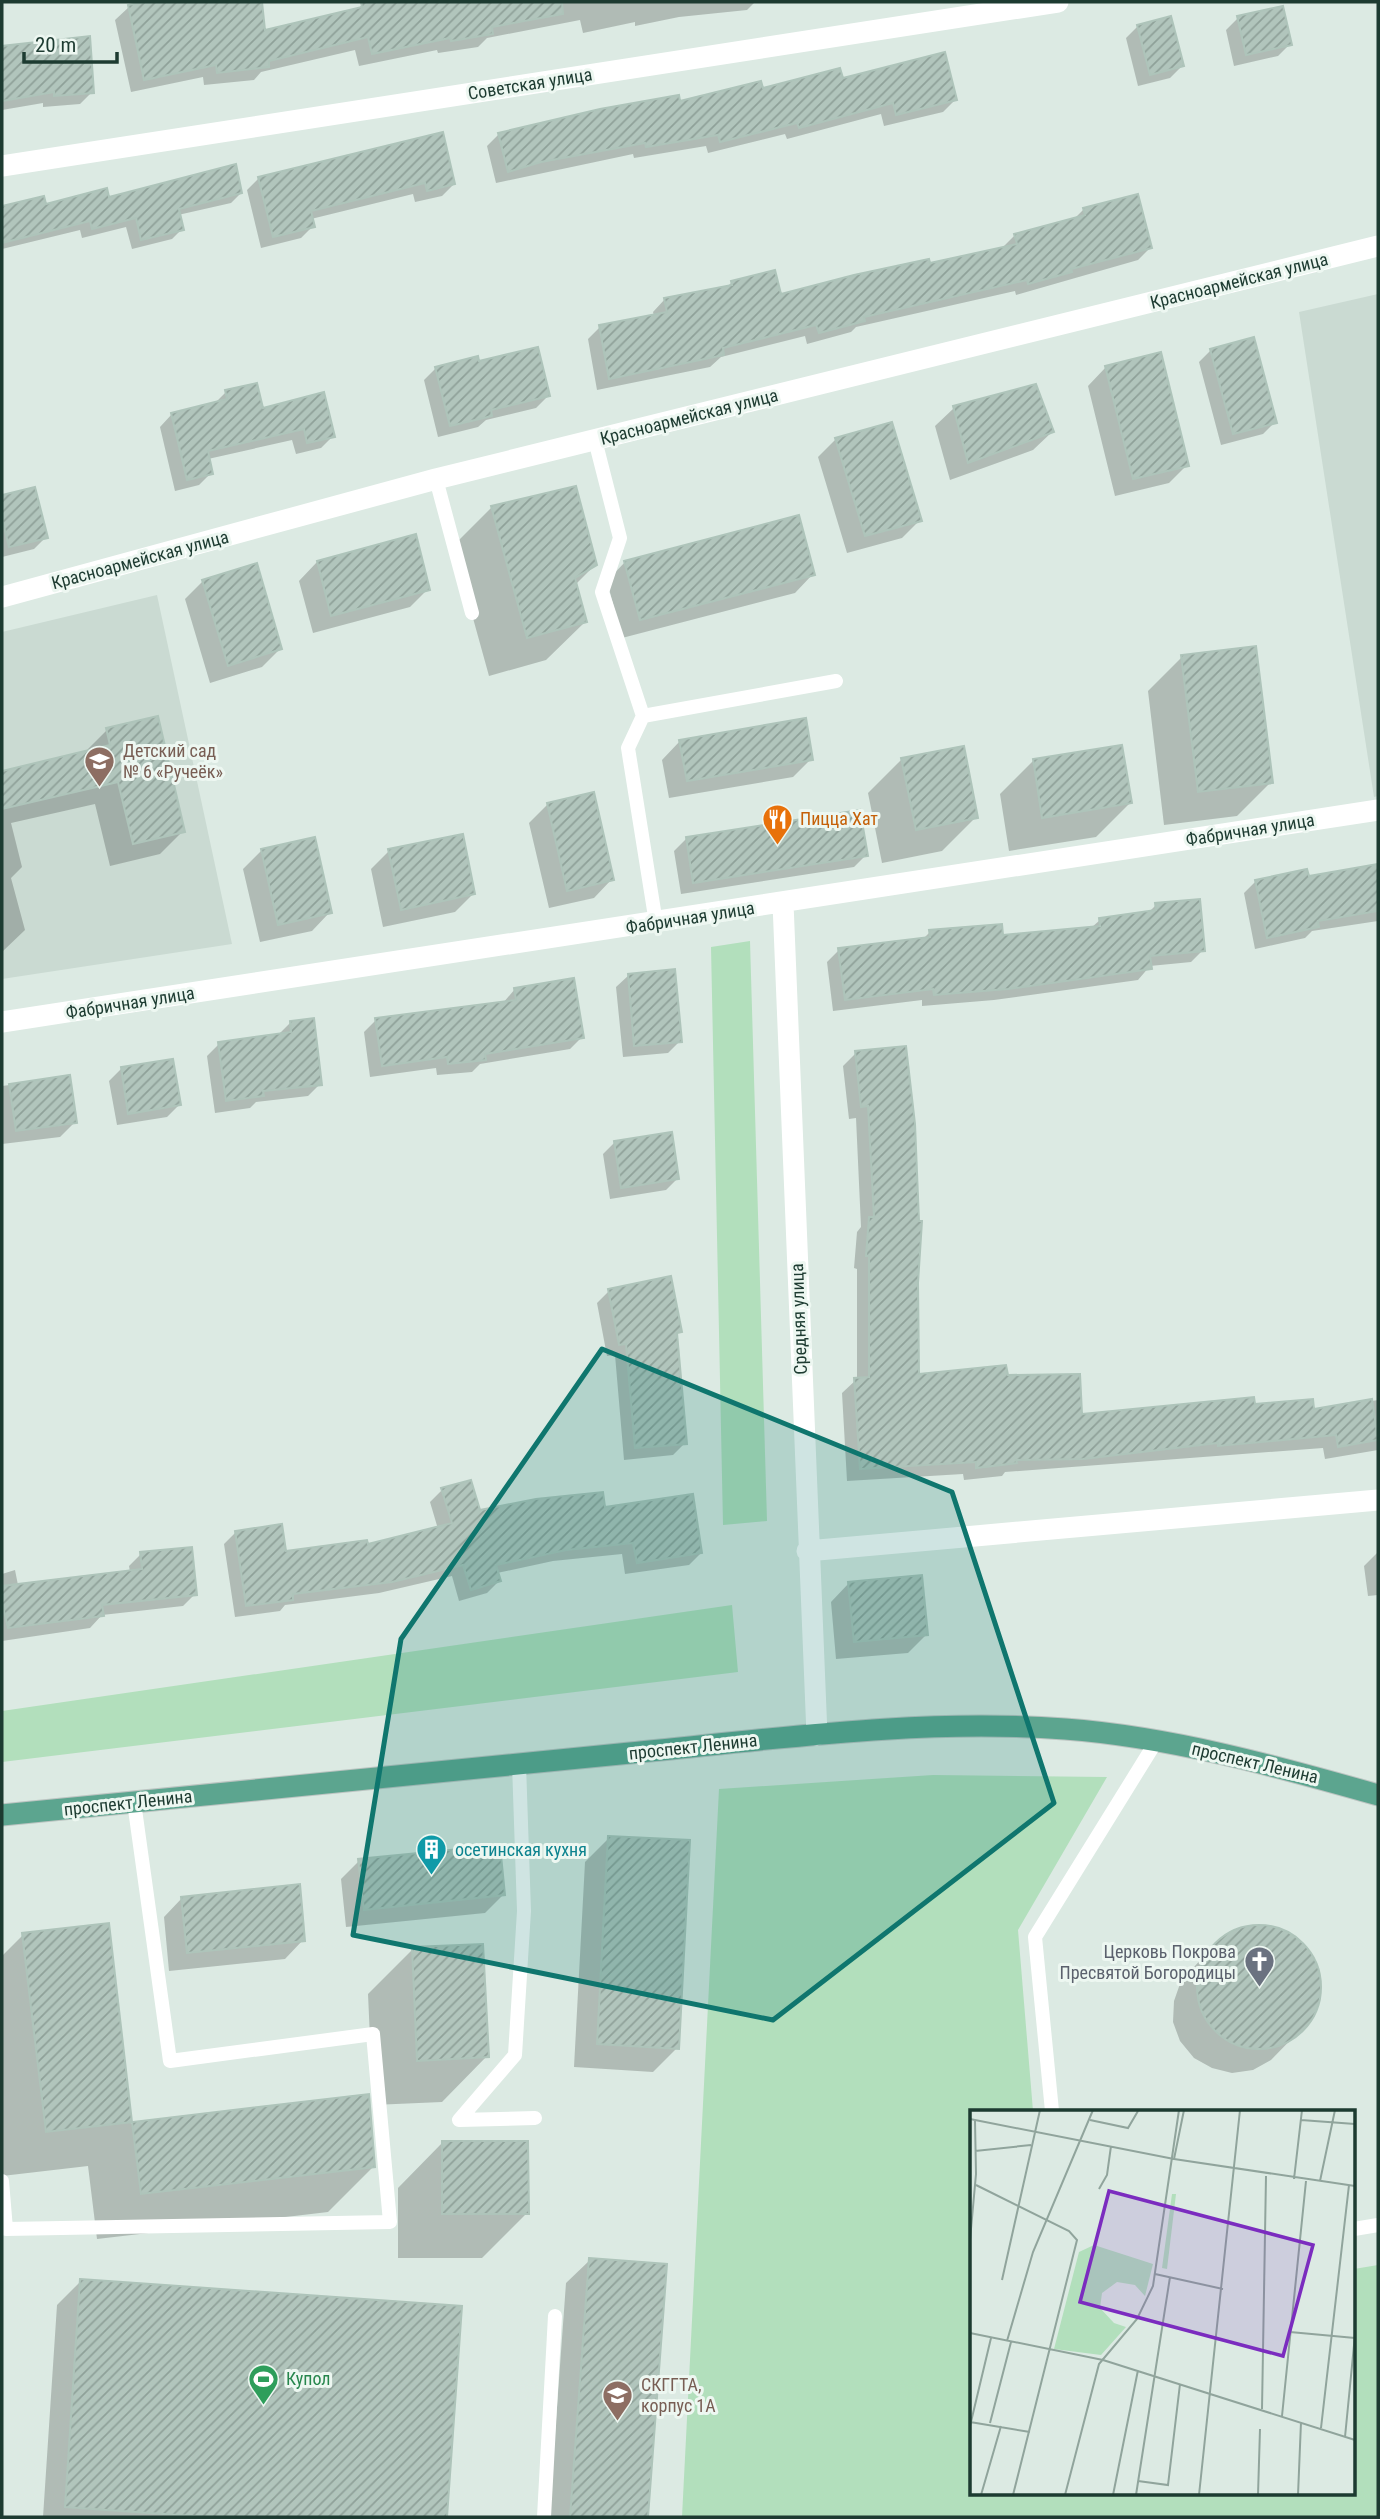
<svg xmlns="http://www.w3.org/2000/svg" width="1380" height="2519" viewBox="0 0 1380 2519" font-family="'Roboto Condensed',sans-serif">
	<defs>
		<pattern id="building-hatch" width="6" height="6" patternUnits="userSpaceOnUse" patternTransform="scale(1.75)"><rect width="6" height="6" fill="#b1c5bc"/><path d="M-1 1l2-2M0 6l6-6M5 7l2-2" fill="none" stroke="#8fa199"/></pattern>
	</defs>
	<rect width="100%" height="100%" fill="#dceae3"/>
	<path fill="#cadad2" d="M 1378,294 L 1378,796 L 1374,797 L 1299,312 Z
		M 157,595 L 232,944 L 2,979 L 2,632 Z"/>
	<path fill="#b2dfbc" d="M 750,941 L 767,1521 L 723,1525 L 711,947 Z
		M 732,1605 L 738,1672 L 2,1762 L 2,1711 Z
		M 933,1775 L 1107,1777 L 1018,1930 L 1033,2111 L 972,2111 L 972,2493 L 1354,2493 L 1354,2269 L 1378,2265 L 1378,2517 L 682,2517 L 719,1789 Z"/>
	<path fill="#0003" d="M 153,2 L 260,2 L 264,33 L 354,11 L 367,2 L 755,2 L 747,10 L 679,17 L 635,26 L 635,22 L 583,33 L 580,20 L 487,38 L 478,47 L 438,53 L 437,50 L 359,66 L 355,50 L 261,72 L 254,80 L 204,85 L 203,77 L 131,92 L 115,20 L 129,7 Z
		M 1238,18 L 1290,44 L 1278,56 L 1234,66 L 1226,30 Z
		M 1138,26 L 1182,66 L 1170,78 L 1138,86 L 1126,38 Z
		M 88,38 L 92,92 L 80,104 L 43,107 L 43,103 L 2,110 L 2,48 Z
		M 841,80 L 955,100 L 943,112 L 884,126 L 881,114 L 787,139 L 785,134 L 708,153 L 706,146 L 634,158 L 633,154 L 496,183 L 487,146 L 499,134 Z
		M 259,178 L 454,184 L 442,196 L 415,202 L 413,194 L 311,219 L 313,226 L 301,238 L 261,248 L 247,190 Z
		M 241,193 L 231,203 L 178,215 L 182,229 L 172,239 L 132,249 L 126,227 L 82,238 L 80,230 L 2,249 L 2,208 L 43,198 L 45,206 L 108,199 Z
		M 1084,209 L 1150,248 L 1138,260 L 1016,295 L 1015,291 L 856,327 L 851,332 L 807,344 L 805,336 L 721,357 L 710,367 L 597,390 L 588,339 L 600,327 L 654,316 L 653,312 L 665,299 L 726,288 L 732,282 L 780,296 L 929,265 L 1003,247 L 1015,235 L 1073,220 Z
		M 1211,350 L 1275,422 L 1263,434 L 1221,445 L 1199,362 Z
		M 478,363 L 548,396 L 536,408 L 486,420 L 478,427 L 438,437 L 424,380 L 436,368 Z
		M 1106,367 L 1187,465 L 1169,483 L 1115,496 L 1088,386 Z
		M 226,392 L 262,410 L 333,436 L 321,448 L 296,454 L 292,440 L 208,459 L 211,473 L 199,485 L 175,491 L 160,427 L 172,414 L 214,404 Z
		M 954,408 L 1052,432 L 1033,450 L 950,480 L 935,426 Z
		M 836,439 L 920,520 L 902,538 L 847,553 L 818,457 Z
		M 34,489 L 46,537 L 34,549 L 2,557 L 2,496 Z
		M 492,507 L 595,565 L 575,585 L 585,622 L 546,660 L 489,676 L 453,546 Z
		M 317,562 L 428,589 L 410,607 L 313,633 L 299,581 Z
		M 625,562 L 813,574 L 795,593 L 622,638 L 607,581 Z
		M 203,581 L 280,649 L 262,667 L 210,683 L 185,599 Z
		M 1182,657 L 1271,782 L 1237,816 L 1164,825 L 1148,691 Z
		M 107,730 L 183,831 L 160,854 L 110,866 L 95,804 L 11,823 L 22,867 L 11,878 L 25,930 L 2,952 L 2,773 L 84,753 Z
		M 680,741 L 811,759 L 793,777 L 669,798 L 662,760 Z
		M 902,759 L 976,817 L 942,851 L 882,863 L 868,793 Z
		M 1034,760 L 1130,803 L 1096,837 L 1009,851 L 1000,794 Z
		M 593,794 L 612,879 L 594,898 L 549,908 L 529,823 L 547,805 Z
		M 686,839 L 866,855 L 854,867 L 681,894 L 674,851 Z
		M 261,851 L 330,912 L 312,931 L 260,942 L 243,869 Z
		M 389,851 L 473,894 L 455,912 L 383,927 L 371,869 Z
		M 1378,864 L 1378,921 L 1312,931 L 1305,938 L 1255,949 L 1244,893 L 1256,881 L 1307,878 Z
		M 1156,905 L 1203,950 L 1191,962 L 1150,966 L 1138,980 L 994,1000 L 922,1006 L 922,1000 L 833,1011 L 827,962 L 839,950 L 922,940 L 930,932 L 1002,936 L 1091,928 L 1100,920 L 1148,913 Z
		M 629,975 L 680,1041 L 668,1053 L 623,1057 L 616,987 Z
		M 515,989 L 582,1037 L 570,1049 L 480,1064 L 472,1072 L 437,1075 L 436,1068 L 370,1077 L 364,1032 L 376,1020 L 503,1003 Z
		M 290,1023 L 320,1084 L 308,1096 L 256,1102 L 250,1108 L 215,1113 L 207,1056 L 219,1044 L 278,1035 Z
		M 856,1053 L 916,1283 L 918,1376 L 1006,1377 L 1080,1416 L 1253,1406 L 1312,1411 L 1378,1400 L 1378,1450 L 1325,1459 L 1323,1448 L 1005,1472 L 1002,1476 L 964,1480 L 963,1474 L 847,1481 L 842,1393 L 857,1379 L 857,1269 L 854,1268 L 857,1232 L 861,1227 L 856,1118 L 849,1119 L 843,1066 Z
		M 121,1069 L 179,1105 L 167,1117 L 117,1125 L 109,1081 Z
		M 69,1077 L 75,1122 L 60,1137 L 2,1144 L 2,1086 Z
		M 615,1142 L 678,1178 L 666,1190 L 610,1199 L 603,1154 Z
		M 609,1291 L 680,1331 L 676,1336 L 685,1443 L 673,1455 L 624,1460 L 615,1355 L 607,1356 L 597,1303 Z
		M 442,1490 L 479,1512 L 603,1509 L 701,1553 L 689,1565 L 625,1574 L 622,1554 L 553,1561 L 497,1573 L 499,1581 L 487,1593 L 459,1601 L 452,1576 L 379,1593 L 285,1605 L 280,1611 L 235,1617 L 224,1544 L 236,1532 L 285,1553 L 366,1546 L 438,1529 L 430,1502 Z
		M 1378,1552 L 1378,1595 L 1368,1596 L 1364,1566 Z
		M 141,1554 L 195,1594 L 183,1606 L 102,1615 L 90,1628 L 2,1641 L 2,1574 L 15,1570 L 18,1585 L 130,1572 L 129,1566 Z
		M 849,1583 L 926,1635 L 908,1653 L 836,1659 L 831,1602 Z
		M 609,1838 L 677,2048 L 653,2072 L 574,2067 L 585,1862 Z
		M 359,1861 L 503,1895 L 485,1913 L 346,1927 L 341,1879 Z
		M 182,1898 L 303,1940 L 285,1959 L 169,1971 L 164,1917 Z
		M 108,1924 L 131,2124 L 367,2096 L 374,2166 L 328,2212 L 97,2239 L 88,2166 L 2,2176 L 2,1956 L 23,1935 Z
		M 1252,1926 L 1272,1927 L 1290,1934 L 1304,1946 L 1314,1963 L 1319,1981 L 1318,2000 L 1310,2020 L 1271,2060 L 1253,2070 L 1232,2073 L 1212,2068 L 1194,2058 L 1180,2041 L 1173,2022 L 1174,2001 L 1181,1981 L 1218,1941 L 1234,1931 Z
		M 413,1949 L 487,2056 L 442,2102 L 373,2105 L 368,1994 Z
		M 443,2142 L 527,2213 L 482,2258 L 398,2258 L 398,2188 Z
		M 590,2260 L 665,2265 L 646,2517 L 549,2517 L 566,2283 Z
		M 81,2281 L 460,2307 L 446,2517 L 43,2517 L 57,2305 Z"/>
	<path fill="url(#building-hatch)" stroke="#aec4ba" stroke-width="2" d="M 145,2 L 262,2 L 265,30 L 362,7 L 361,2 L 562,2 L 563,14 L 492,27 L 493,34 L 451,41 L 450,38 L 372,54 L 368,37 L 269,61 L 269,67 L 217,73 L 216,65 L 144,80 L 128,5 Z
		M 1283,6 L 1292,45 L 1246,55 L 1237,16 Z
		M 1171,16 L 1184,66 L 1150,75 L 1137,25 Z
		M 90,36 L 94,93 L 54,96 L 54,92 L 2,101 L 2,46 Z
		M 945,52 L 957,100 L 896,115 L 893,103 L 799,128 L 797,123 L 720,142 L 718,135 L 646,147 L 645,143 L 541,162 L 508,172 L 498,133 L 600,109 L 679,95 L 680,101 L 761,81 L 763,88 L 840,68 L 843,78 Z
		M 443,132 L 455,184 L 427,191 L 425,183 L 311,211 L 315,227 L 273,237 L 258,177 Z
		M 236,164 L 242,193 L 179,209 L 184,230 L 141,240 L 136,218 L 92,229 L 90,221 L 2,243 L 2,206 L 44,196 L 46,204 L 107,188 L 109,197 Z
		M 1138,194 L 1152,248 L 1071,269 L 1072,272 L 1028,284 L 1027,280 L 864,317 L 865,321 L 819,333 L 816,325 L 723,348 L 724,355 L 609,379 L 599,325 L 667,312 L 664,298 L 732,285 L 731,281 L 775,270 L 781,294 L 854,275 L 929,259 L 930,263 L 1017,244 L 1014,234 L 1085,215 L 1083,208 Z
		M 1254,337 L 1277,423 L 1233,434 L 1210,349 Z
		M 538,347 L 550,396 L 491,410 L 492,416 L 450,426 L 435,367 L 478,356 L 479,361 Z
		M 1161,352 L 1189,466 L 1133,479 L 1105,366 Z
		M 257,383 L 263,408 L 324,392 L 335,437 L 307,443 L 304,429 L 208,451 L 213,474 L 187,480 L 171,413 L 227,399 L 225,390 Z
		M 1036,384 L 1054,432 L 968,463 L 953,406 Z
		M 892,422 L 922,521 L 865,536 L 835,438 Z
		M 576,486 L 597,565 L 575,578 L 587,622 L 527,638 L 491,506 Z
		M 35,487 L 48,538 L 9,547 L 2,519 L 2,495 Z
		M 799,515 L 815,575 L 640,620 L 624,561 Z
		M 416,534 L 430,590 L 331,616 L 317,561 Z
		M 257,563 L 282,649 L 228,666 L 202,580 Z
		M 1256,646 L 1273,783 L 1198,792 L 1181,655 Z
		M 158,716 L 185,832 L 133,844 L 118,782 L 2,809 L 2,771 L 110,745 L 106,728 Z
		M 806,718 L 813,760 L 687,781 L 679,740 Z
		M 1122,745 L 1132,803 L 1042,818 L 1033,759 Z
		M 964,746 L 978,818 L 916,830 L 901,758 Z
		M 594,792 L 614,880 L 567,891 L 547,803 Z
		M 860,810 L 868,856 L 693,883 L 686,837 Z
		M 463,834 L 475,894 L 401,910 L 388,849 Z
		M 315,837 L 332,913 L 278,925 L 261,849 Z
		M 1378,864 L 1378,911 L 1318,921 L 1319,927 L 1267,938 L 1255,880 L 1307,869 L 1309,876 Z
		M 1200,899 L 1205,951 L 1150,956 L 1152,969 L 1008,989 L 934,995 L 933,989 L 845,1000 L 838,948 L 930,937 L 929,930 L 1002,924 L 1003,935 L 1100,926 L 1099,918 L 1156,910 L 1155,903 Z
		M 675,969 L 682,1042 L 634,1046 L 628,974 Z
		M 574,978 L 584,1038 L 485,1054 L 486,1060 L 448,1064 L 447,1057 L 382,1066 L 375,1018 L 516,1000 L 514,988 Z
		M 314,1018 L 322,1085 L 263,1091 L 264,1096 L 226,1101 L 218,1042 L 291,1032 L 290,1021 Z
		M 906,1046 L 915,1124 L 919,1221 L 922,1221 L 918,1283 L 919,1374 L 1006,1365 L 1008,1375 L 1080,1374 L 1082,1414 L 1254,1397 L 1255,1404 L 1313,1399 L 1314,1409 L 1372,1399 L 1378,1440 L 1338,1447 L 1336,1435 L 1218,1446 L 1218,1443 L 1083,1459 L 1016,1460 L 1017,1463 L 976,1468 L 976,1462 L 860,1469 L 854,1378 L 869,1377 L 869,1256 L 866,1256 L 869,1217 L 874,1217 L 868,1106 L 861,1107 L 855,1051 Z
		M 173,1059 L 181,1105 L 128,1114 L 121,1067 Z
		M 70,1075 L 77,1123 L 16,1131 L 9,1084 Z
		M 672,1132 L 679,1179 L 621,1188 L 614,1141 Z
		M 671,1276 L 682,1332 L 677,1333 L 687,1444 L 635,1448 L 626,1344 L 619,1345 L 608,1289 Z
		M 471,1480 L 480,1510 L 536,1499 L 603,1492 L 605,1507 L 693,1494 L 702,1553 L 637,1563 L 633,1543 L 566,1550 L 496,1565 L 501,1581 L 471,1590 L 463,1565 L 392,1582 L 293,1594 L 293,1600 L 246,1606 L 235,1531 L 282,1524 L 286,1551 L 367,1540 L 368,1544 L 452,1523 L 441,1488 Z
		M 192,1547 L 197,1595 L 102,1605 L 104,1616 L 8,1628 L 2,1603 L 2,1586 L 142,1569 L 140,1552 Z
		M 922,1575 L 928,1635 L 854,1642 L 848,1582 Z
		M 608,1836 L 690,1840 L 679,2049 L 597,2044 Z
		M 500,1845 L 505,1895 L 364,1910 L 358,1859 Z
		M 300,1884 L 305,1941 L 187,1953 L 181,1897 Z
		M 109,1923 L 132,2122 L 46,2132 L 22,1933 Z
		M1197 1987a62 62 0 1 1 124 0a62 62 0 1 1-124 0Z
		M 483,1944 L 489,2057 L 417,2061 L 412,1947 Z
		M 369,2094 L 375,2167 L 141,2194 L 132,2122 Z
		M 442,2141 L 528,2141 L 529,2214 L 442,2214 Z
		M 589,2258 L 667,2264 L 648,2517 L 570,2517 Z
		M 80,2279 L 462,2306 L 447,2517 L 206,2517 L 65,2507 Z"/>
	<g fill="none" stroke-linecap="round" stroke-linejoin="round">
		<defs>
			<path id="primary" d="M 2,1815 C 208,1795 414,1775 620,1754 C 767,1740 917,1718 1065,1729 C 1171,1737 1276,1766 1378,1795"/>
		</defs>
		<use href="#primary" stroke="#bbc4c1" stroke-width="23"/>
		<path stroke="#fff" stroke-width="14" d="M 595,440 L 620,538 L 602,592 L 643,716 L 628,748 L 656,923
			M 436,479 L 472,613
			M 643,716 L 836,681
			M 519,1764 L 524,1911 L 515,2055 L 459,2120 L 535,2118
			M 1052,2111 L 1035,1937 L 1157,1740
			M 2,2181 L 6,2229 L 390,2222 L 373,2034 L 170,2061 L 134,1802
			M 1354,2229 L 1378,2225
			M 544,2517 L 555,2316"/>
		<path stroke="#fff" stroke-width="21" d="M 2,166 L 1058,2
			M 2,597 L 436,479 L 1378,246
			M 783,903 L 817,1735
			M 2,1022 L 1378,810
			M 807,1551 L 1378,1500"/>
		<use href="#primary" stroke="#5ca58f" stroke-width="21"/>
	</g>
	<path fill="#0f766e" fill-opacity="0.2" stroke="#0f766e" stroke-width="5" stroke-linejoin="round" d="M 602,1349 L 952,1492 L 1054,1803 L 773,2020 L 353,1935 L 401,1639 Z"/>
	<defs>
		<symbol id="school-pin" viewBox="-11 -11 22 30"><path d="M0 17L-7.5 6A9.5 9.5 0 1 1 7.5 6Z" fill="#8d6e63" stroke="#edf7f1"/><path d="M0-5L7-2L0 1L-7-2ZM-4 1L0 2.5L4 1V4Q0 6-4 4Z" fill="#fff"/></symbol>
		<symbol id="restaurant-pin" viewBox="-11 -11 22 30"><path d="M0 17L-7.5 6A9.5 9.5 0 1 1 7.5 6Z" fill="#e8710a" stroke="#edf7f1"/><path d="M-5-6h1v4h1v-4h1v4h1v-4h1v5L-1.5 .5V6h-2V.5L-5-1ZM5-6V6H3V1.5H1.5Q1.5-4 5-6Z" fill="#fff"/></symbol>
		<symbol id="building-pin" viewBox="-11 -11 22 30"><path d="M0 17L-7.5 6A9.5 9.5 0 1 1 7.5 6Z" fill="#0f9aa8" stroke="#edf7f1"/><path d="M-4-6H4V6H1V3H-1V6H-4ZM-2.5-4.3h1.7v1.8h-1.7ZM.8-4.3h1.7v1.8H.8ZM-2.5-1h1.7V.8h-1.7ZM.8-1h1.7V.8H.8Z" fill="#fff"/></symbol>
		<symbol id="church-pin" viewBox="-11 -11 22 30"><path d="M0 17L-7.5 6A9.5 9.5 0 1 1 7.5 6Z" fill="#6b7280" stroke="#edf7f1"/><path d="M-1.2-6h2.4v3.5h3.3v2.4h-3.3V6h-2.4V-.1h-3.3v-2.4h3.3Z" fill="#fff"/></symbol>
		<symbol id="stadium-pin" viewBox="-11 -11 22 30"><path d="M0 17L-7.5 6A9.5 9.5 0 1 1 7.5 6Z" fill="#2e9e5b" stroke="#edf7f1"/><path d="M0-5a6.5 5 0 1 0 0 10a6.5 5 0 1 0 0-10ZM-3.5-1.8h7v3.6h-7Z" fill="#fff"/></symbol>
		<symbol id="university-pin" viewBox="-11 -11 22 30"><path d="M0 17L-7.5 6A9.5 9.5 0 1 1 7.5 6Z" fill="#8d6e63" stroke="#edf7f1"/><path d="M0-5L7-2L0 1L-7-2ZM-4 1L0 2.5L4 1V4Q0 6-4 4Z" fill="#fff"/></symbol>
	</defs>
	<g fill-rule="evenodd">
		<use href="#school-pin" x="82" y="744" width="35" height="47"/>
		<use href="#restaurant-pin" x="760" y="802" width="35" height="47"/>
		<use href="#building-pin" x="414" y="1832" width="35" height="47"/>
		<use href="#church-pin" x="1242" y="1944" width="35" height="47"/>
		<use href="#stadium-pin" x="246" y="2362" width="35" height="47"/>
		<use href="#university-pin" x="600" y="2378" width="35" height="47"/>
	</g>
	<g text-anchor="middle" stroke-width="6" stroke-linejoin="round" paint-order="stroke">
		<g font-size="18" fill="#1d3b31" stroke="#edf7f1">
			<text transform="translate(530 84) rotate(-9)" y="6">Советская улица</text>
			<text transform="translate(1239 281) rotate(-14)" y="6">Красноармейская улица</text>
			<text transform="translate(689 417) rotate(-14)" y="6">Красноармейская улица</text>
			<text transform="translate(140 560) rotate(-15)" y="6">Красноармейская улица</text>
			<text transform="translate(1250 830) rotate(-9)" y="6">Фабричная улица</text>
			<text transform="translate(690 918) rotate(-9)" y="6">Фабричная улица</text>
			<text transform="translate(130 1003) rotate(-9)" y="6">Фабричная улица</text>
			<text transform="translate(799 1319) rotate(-92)" y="6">Средняя улица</text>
			<text transform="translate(693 1747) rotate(-6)" y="6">проспект Ленина</text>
			<text transform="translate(1255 1763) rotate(13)" y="6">проспект Ленина</text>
			<text transform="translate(128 1803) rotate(-6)" y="6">проспект Ленина</text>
		</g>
		<g font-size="18" fill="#785e54" stroke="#edf7f1" text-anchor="start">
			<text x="123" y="757">Детский сад<tspan x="123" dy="21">№ 6 «Ручеёк»</tspan></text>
			<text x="641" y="2391">СКГГТА,<tspan x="641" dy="21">корпус 1А</tspan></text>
		</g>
		<g font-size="18" fill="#c56008" stroke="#edf7f1" text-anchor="start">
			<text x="800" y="825">Пицца Хат</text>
		</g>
		<g font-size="18" fill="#0d838f" stroke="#edf7f1" text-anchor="start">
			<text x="455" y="1856">осетинская кухня</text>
		</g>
		<g font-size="18" fill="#5b616d" stroke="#edf7f1" text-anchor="end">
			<text x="1236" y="1958">Церковь Покрова<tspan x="1236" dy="21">Пресвятой Богородицы</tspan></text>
		</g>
		<g font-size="18" fill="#27864d" stroke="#edf7f1" text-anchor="start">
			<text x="286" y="2385">Купол</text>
		</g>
	</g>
	<g transform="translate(970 2110)">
		<rect width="385" height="385" fill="#dceae3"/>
		<path d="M 202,84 L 206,84 L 197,159 L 192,158 ZM 124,135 L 183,154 L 175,186 L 165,175 L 147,172 L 132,183 L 130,198 L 144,213 L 156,217 L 131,245 L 84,239 L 109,142 Z" fill="#b2dfbc"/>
		<path fill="none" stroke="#90a49c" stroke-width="2" d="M 0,9 L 204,49M 120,10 L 158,18 L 168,1M 331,10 L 385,14M 5,41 L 61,35M 204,49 L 385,76M 204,49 L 214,0M 324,69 L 332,0M 350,71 L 365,0M 6,75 L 99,121 L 107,130 L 43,385M 129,79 L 137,65 L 141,36M 0,130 L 6,64 L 5,11M 185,164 L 253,179M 32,170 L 70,0M 320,222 L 385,228M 0,223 L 133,250M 37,231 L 63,142 L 123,0M 133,250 L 385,330M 292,299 L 296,66M 312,306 L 336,71M 0,312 L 60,322M 20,313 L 41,232M 0,316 L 21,228M 351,318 L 379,75M 375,327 L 385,225M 168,371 L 198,375 L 210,274M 11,385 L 31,316M 95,385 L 129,254 L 167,209 L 183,176 L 209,0M 143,385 L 168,260M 166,385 L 200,167M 229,385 L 270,0M 288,385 L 290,319M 328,385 L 331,312"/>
		<path fill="#7b2cbf" fill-opacity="0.15" stroke="#7b2cbf" stroke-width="3.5" d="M 139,81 L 343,135 L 313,246 L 110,192 Z"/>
		<rect width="385" height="385" fill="none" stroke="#1d3b31" stroke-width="3.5"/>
	</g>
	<rect width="1380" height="2519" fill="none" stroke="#1d3b31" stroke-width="7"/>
	<path d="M24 52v10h93v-10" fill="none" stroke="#1d3b31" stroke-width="3.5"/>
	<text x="35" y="52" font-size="21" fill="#1d3b31" stroke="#edf7f1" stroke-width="5" paint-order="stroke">20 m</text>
</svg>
